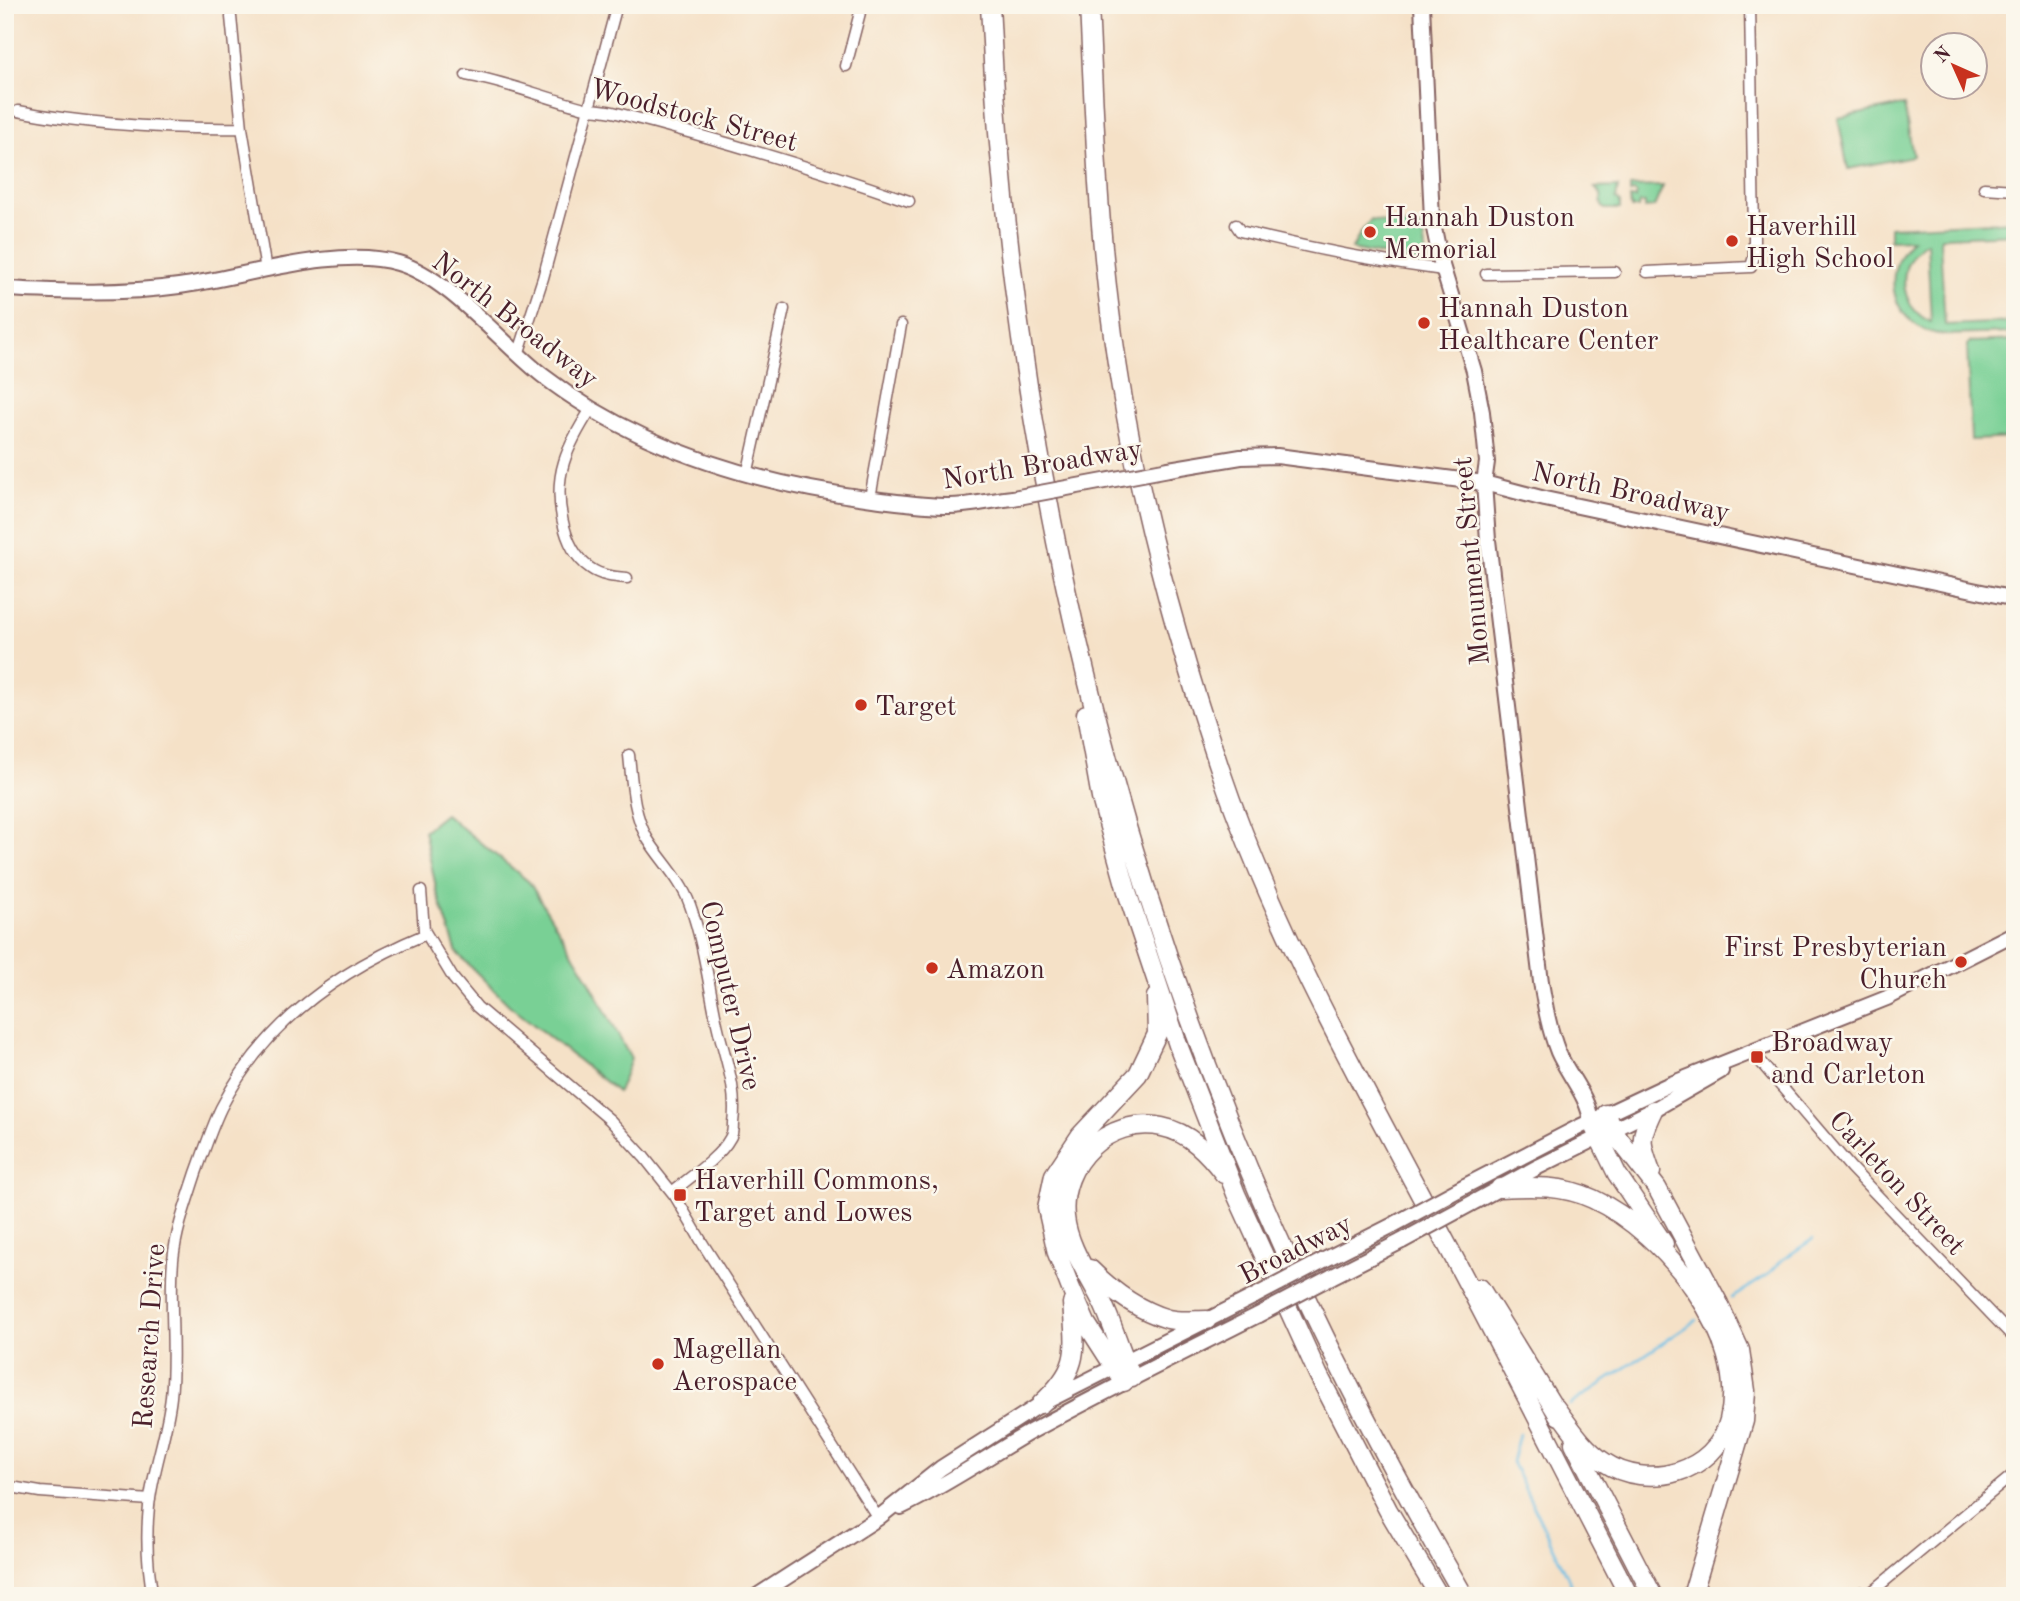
<svg xmlns="http://www.w3.org/2000/svg" width="2020" height="1601" viewBox="0 0 2020 1601" font-family="'Old Standard TT',serif">
	<rect width="100%" height="100%" fill="#fbf7ec"/>
	<filter id="ink" filterUnits="userSpaceOnUse"><feTurbulence type="fractalNoise" baseFrequency=".0143" numOctaves="2"/><feDisplacementMap in="SourceGraphic" scale="14" xChannelSelector="R" yChannelSelector="G"/><feConvolveMatrix kernelMatrix="1 2 1 2 8 2 1 2 1" color-interpolation-filters="sRGB"/></filter>
	<filter id="wash" filterUnits="userSpaceOnUse"><feTurbulence type="fractalNoise" baseFrequency=".00686" numOctaves="4" result="noise"/><feDisplacementMap in="SourceGraphic" scale="28" xChannelSelector="R" yChannelSelector="G"/><feGaussianBlur stdDeviation="1.57" result="paint"/><feColorMatrix in="noise" values="0 0 0 0 0 0 0 0 0 0 0 0 0 0 0 0 0 1.4 0 .05"/><feComposite in="paint" operator="in"/></filter>
	<g filter="url(#wash)">
		<rect width="100%" height="100%" fill="#f5e1c7"/>
		<path fill="#79d095" stroke="#627860" stroke-width="2" fill-rule="evenodd" d="M 1904,105 L 1913,156 L 1848,169 L 1838,118 Z
			M 1663,186 L 1654,207 L 1645,208 L 1645,203 L 1640,203 L 1639,208 L 1631,208 L 1630,198 L 1635,199 L 1636,195 L 1634,192 L 1630,193 L 1630,187 Z
			M 1618,187 L 1616,199 L 1620,202 L 1620,209 L 1605,209 L 1602,206 L 1601,194 L 1595,188 Z
			M 1371,220 L 1422,228 L 1427,262 L 1416,262 L 1352,249 L 1361,232 Z
			M 2015,221 L 2015,234 L 1944,237 L 1941,237 L 1940,241 L 1945,325 L 2015,322 L 2015,333 L 1942,335 C 1892,326 1878,275 1912,239 L 1890,240 L 1890,227 ZM 1927,242 L 1931,321 L 1931,322 C 1897,307 1895,260 1927,242 Z
			M 2015,340 L 2015,438 L 1971,440 L 1967,345 L 1970,342 Z
			M 445,814 L 529,882 L 585,973 L 631,1059 L 618,1092 L 509,1005 L 457,953 L 437,892 L 424,831 Z"/>
		<g fill="none" stroke-linecap="round" stroke-linejoin="round">
			<path stroke="#69bee5" stroke-width="2.5" d="M 1732,1298 L 1766,1276 L 1782,1260 L 1813,1239
				M 1570,1405 L 1697,1320
				M 1519,1434 L 1512,1462 L 1577,1596"/>
		</g>
	</g>
	<g filter="url(#ink)">
		<g fill="none" stroke-linecap="round" stroke-linejoin="round">
			<defs>
				<path id="street" d="M 231,17 L 242,128 L 266,270
					M 846,66 L 862,5
					M 466,75 C 507,82 545,98 585,108 C 595,110 606,110 617,113 C 715,138 813,168 909,201
					M 18,111 C 92,125 166,129 242,128
					M 1984,188 L 2015,190
					M 1236,225 L 1240,231 C 1307,248 1375,261 1443,270
					M 1647,272 L 1751,267 L 1754,256 L 1754,233 L 1750,5
					M 1486,274 L 1615,272
					M 518,355 L 543,278 L 617,5
					M 591,409 C 580,426 570,443 564,462 C 554,494 561,548 590,568 C 601,576 614,577 627,578
					M 747,475 L 784,309
					M 870,498 L 901,325
					M 629,755 C 632,783 633,813 647,838 C 661,861 681,879 690,905 C 703,941 708,981 716,1019 C 723,1054 738,1086 733,1123 C 733,1128 733,1134 730,1138 C 720,1157 689,1178 672,1192
					M 421,891 L 424,930 L 453,978 L 477,1007 L 610,1120 L 644,1157 L 675,1196 L 703,1244 L 878,1518
					M 1752,1052 L 1851,1168 L 2015,1339
					M 5,1486 L 40,1492 L 150,1500
					M 1868,1595 L 2015,1473
					M 153,1596 C 147,1566 146,1536 149,1506 C 153,1469 167,1434 171,1397 C 176,1351 169,1305 173,1260 C 176,1230 187,1201 196,1173 C 204,1151 211,1129 221,1108 C 263,1024 341,969 426,934
					M 1852,1596 L 1861,1592 L 1869,1596"/>
				<path id="secondary" d="M 1422,5 L 1432,219 L 1441,262 L 1474,371 L 1482,412 L 1487,462 L 1484,483 L 1488,540 L 1541,982 C 1545,1006 1549,1029 1558,1052 C 1568,1075 1588,1096 1591,1121
					M 5,289 C 63,292 122,294 179,286 C 242,278 337,245 398,263 C 448,277 500,342 542,375 C 637,449 756,484 873,499 C 898,502 924,506 949,506 C 970,506 992,500 1013,498
					M 1169,469 L 1241,457 L 1277,456 L 1484,483 L 1545,499 L 2015,599
					M 1465,1186 L 1579,1127 L 1666,1086 L 1887,998 L 2015,933
					M 1476,1201 L 1538,1167 L 1653,1110 L 1721,1071
					M 1324,1260 L 1393,1225
					M 1331,1277 L 1402,1241
					M 901,1507 C 946,1485 987,1457 1030,1432 C 1105,1391 1182,1353 1258,1315
					M 757,1596 L 878,1518 L 941,1468 L 1041,1404 L 1255,1296"/>
				<path id="highway" d="M 990,5 C 1010,453 1117,901 1310,1306 C 1357,1405 1409,1501 1464,1596
					M 1089,5 C 1094,108 1097,210 1110,312 C 1129,468 1170,621 1220,769 C 1272,923 1352,1066 1428,1209 C 1497,1337 1562,1467 1629,1596
					M 1086,714 L 1101,798 L 1128,895 L 1178,1045 L 1236,1194 L 1318,1374 L 1388,1510 L 1439,1596
					M 1606,1114 L 1618,1138 L 1657,1188 L 1719,1304 L 1740,1350 L 1746,1391 L 1744,1421 L 1692,1596
					M 1591,1121 L 1617,1174 L 1664,1244
					M 1651,1172 C 1640,1142 1639,1139 1653,1110
					M 1500,1188 C 1532,1186 1563,1185 1593,1199 C 1664,1232 1750,1337 1729,1420 C 1716,1473 1647,1491 1604,1462 C 1583,1448 1570,1427 1555,1407
					M 1090,1269 C 1112,1291 1137,1310 1168,1319 C 1180,1322 1195,1320 1207,1320
					M 1480,1288 L 1559,1416
					M 1132,1378 C 1122,1354 1114,1328 1103,1304 C 1090,1277 1068,1247 1065,1217 C 1059,1163 1108,1116 1162,1127 C 1189,1132 1209,1154 1224,1174
					M 1124,1382 L 1086,1323 L 1071,1289 L 1057,1253 L 1047,1208 L 1054,1175 L 1080,1136 L 1138,1074 L 1157,1034 L 1156,997
					M 1041,1404 C 1080,1368 1076,1353 1072,1303
					M 1574,1443 L 1653,1596"/>
			</defs>
			<use href="#street" stroke="#866362" stroke-width="13"/>
			<use href="#secondary" stroke="#866362" stroke-width="18"/>
			<use href="#highway" stroke="#866362" stroke-width="21"/>
			<use href="#street" stroke="#fff" stroke-width="10"/>
			<use href="#secondary" stroke="#fff" stroke-width="14"/>
			<use href="#highway" stroke="#fff" stroke-width="18"/>
			<defs>
				<path id="secondary-bridge" d="M 1013,498 L 1169,469
					M 1393,1225 L 1465,1186
					M 1402,1241 L 1476,1201
					M 1255,1296 L 1324,1260
					M 1258,1315 L 1331,1277"/>
			</defs>
			<use href="#secondary-bridge" stroke="#866362" stroke-width="18" stroke-linecap="butt"/>
			<use href="#secondary-bridge" stroke="#fff" stroke-width="14"/>
		</g>
	</g>
	<g fill="#c8321e" stroke="#fbf7ec" stroke-width="2.5">
		<circle cx="1370" cy="232" r="7"/>
		<circle cx="1732" cy="241" r="7"/>
		<circle cx="1424" cy="323" r="7"/>
		<circle cx="861" cy="705" r="7"/>
		<circle cx="1961" cy="962" r="7"/>
		<circle cx="932" cy="968" r="7"/>
		<rect x="1750" y="1050" width="14" height="14" rx="3.5"/>
		<rect x="673" y="1188" width="14" height="14" rx="3.5"/>
		<circle cx="658" cy="1364" r="7"/>
	</g>
	<g text-anchor="middle" stroke-width="5" stroke-linejoin="round" paint-order="stroke">
		<g font-size="28" fill="#4a1f2b" stroke="#fbf7ec">
			<text transform="translate(694 114) rotate(15)" y="10">Woodstock Street</text>
			<text transform="translate(516 319) rotate(38)" y="10">North Broadway</text>
			<text transform="translate(1042 463) rotate(-9)" y="10">North Broadway</text>
			<text transform="translate(1631 491) rotate(12)" y="10">North Broadway</text>
			<text transform="translate(1470 561) rotate(-95)" y="10">Monument Street</text>
			<text transform="translate(732 995) rotate(77)" y="10">Computer Drive</text>
			<text transform="translate(1898 1182) rotate(47)" y="10">Carleton Street</text>
			<text transform="translate(1295 1248) rotate(-27)" y="10">Broadway</text>
			<text transform="translate(148 1336) rotate(-86)" y="10">Research Drive</text>
		</g>
		<g font-size="28" fill="#4a1f2b" stroke="#fbf7ec" text-anchor="start">
			<text x="1384" y="226">Hannah Duston<tspan x="1384" dy="32">Memorial</tspan></text>
			<text x="1746" y="235">Haverhill<tspan x="1746" dy="32">High School</tspan></text>
			<text x="1438" y="317">Hannah Duston<tspan x="1438" dy="32">Healthcare Center</tspan></text>
			<text x="875" y="715">Target</text>
			<text x="1947" y="956" text-anchor="end">First Presbyterian<tspan x="1947" dy="32">Church</tspan></text>
			<text x="946" y="978">Amazon</text>
			<text x="1771" y="1051">Broadway<tspan x="1771" dy="32">and Carleton</tspan></text>
			<text x="694" y="1189">Haverhill Commons,<tspan x="694" dy="32">Target and Lowes</tspan></text>
			<text x="672" y="1358">Magellan<tspan x="672" dy="32">Aerospace</tspan></text>
		</g>
	</g>
	<rect width="2020" height="1601" fill="none" stroke="#fbf7ec" stroke-width="28"/>
	<g transform="translate(1954 66) rotate(315)"><circle r="33" fill="#fbf7ec" stroke="#b4a19f" stroke-width="2"/>
	<path d="M0-5L12 26L0 18L-12 26Z" fill="#c8321e"/>
	<text y="-10" font-size="19" font-weight="bold" text-anchor="middle" fill="#4a1f2b">N</text>
	</g>
</svg>
